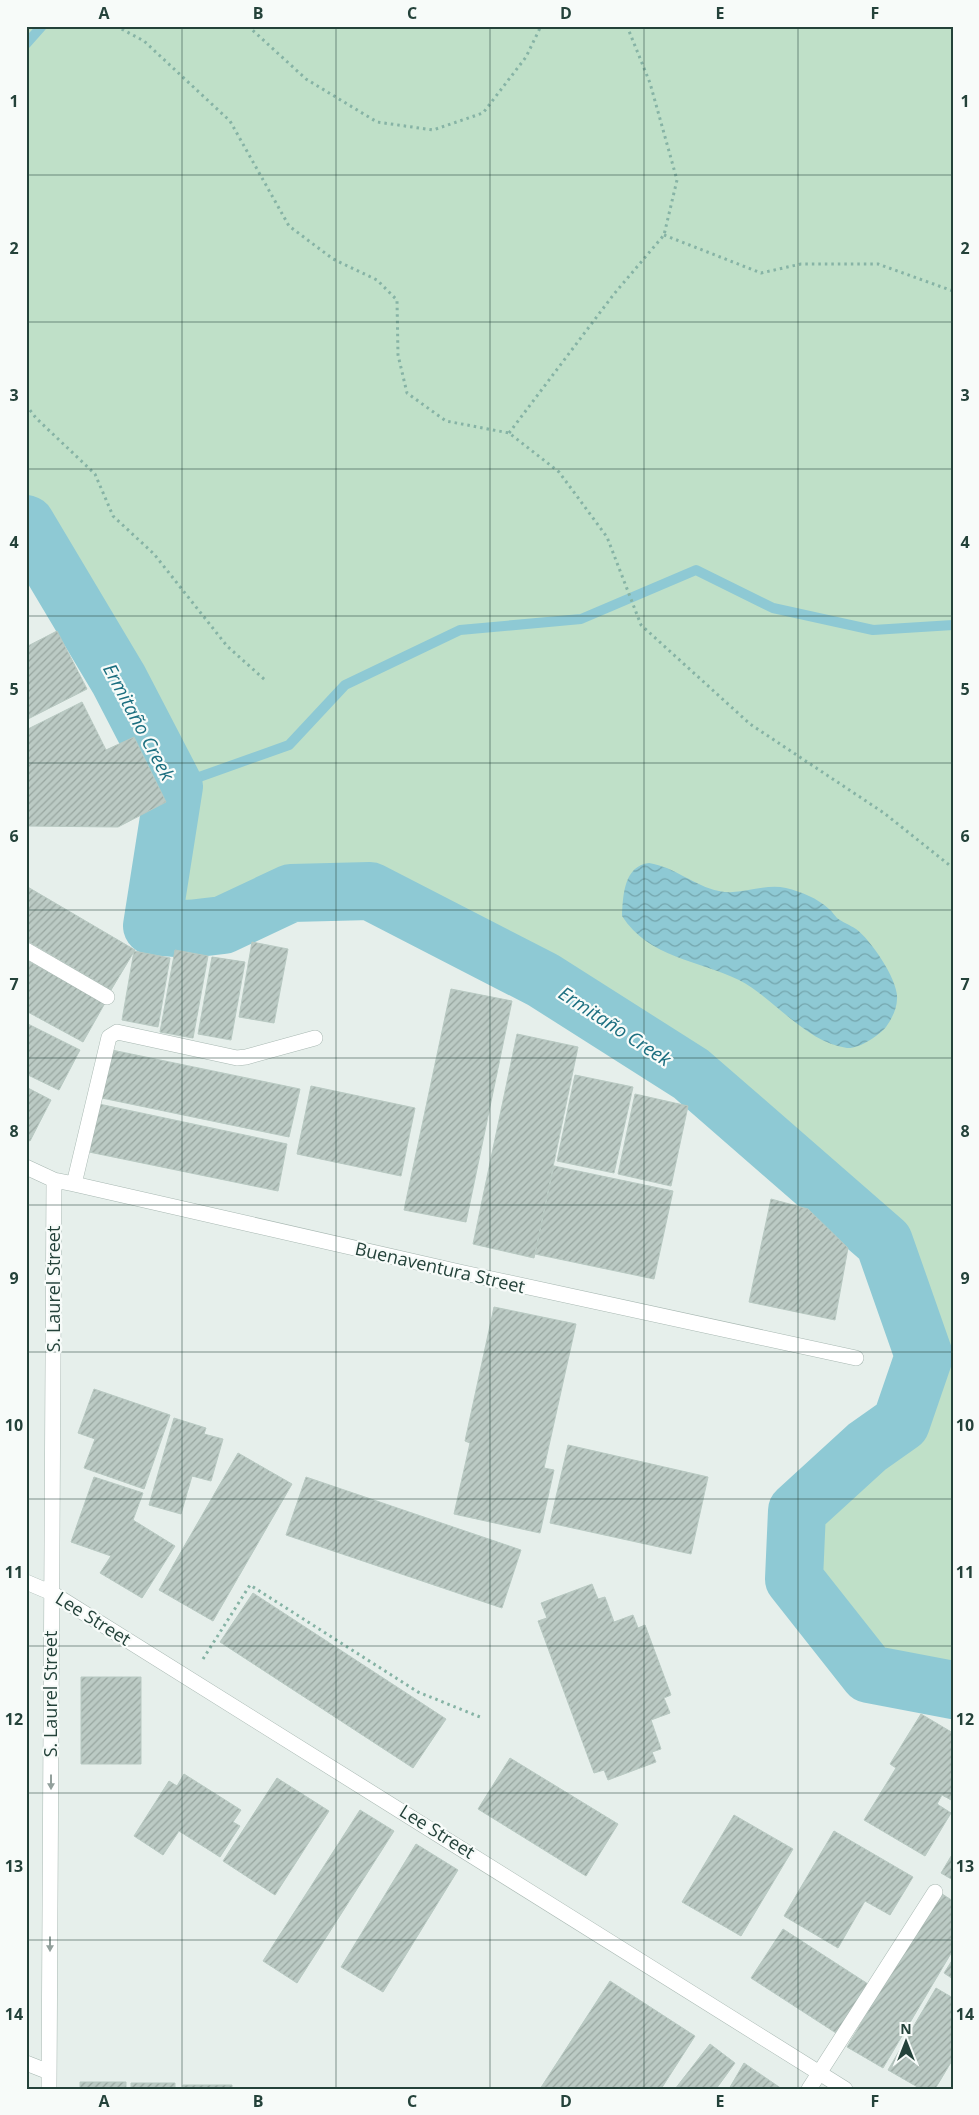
<svg xmlns="http://www.w3.org/2000/svg" width="979" height="2115" viewBox="0 0 979 2115" font-family="'Open Sans',sans-serif">
	<defs>
		<pattern id="water-waves" width="16" height="10" patternUnits="userSpaceOnUse" patternTransform="scale(1.25)"><rect width="16" height="10" fill="#8ec9d4"/><path d="M0 5q4-4 8 0t8 0" fill="none" stroke="#74a5ad"/></pattern>
		<pattern id="building-hatch" width="6" height="6" patternUnits="userSpaceOnUse" patternTransform="scale(1.25)"><rect width="6" height="6" fill="#bbcac4"/><path d="M-1 1l2-2M0 6l6-6M5 7l2-2" fill="none" stroke="#98a6a0"/></pattern>
	</defs>
	<rect width="100%" height="100%" fill="#e6efeb"/>
	<path fill="#bfe0c8" d="M 26,26 L 953,26 L 953,1690 L 869,1674 L 794,1579 L 797,1511 L 867,1447 L 924,1356 L 884,1242 L 691,1074 L 542,980 L 370,891 L 291,893 L 223,925 L 189,929 L 152,926 L 174,786 L 119,680 L 26,524 Z"/>
	<path fill="url(#water-waves)" d="M 649,863 C 675,867 694,886 719,891 C 741,896 763,883 786,888 C 802,892 817,898 829,909 C 832,911 834,915 837,918 C 842,922 850,925 856,929 C 871,940 899,981 897,999 C 897,1009 891,1020 886,1027 C 878,1036 859,1049 847,1048 C 805,1042 774,998 739,980 C 698,960 649,958 622,916 C 623,895 624,866 649,863 Z"/>
	<g fill="none" stroke-linecap="round" stroke-linejoin="round">
		<path stroke="#8ec9d4" stroke-width="10" d="M 26,44 L 42,26
			M 174,786 L 289,745 L 345,685 L 460,630 L 581,619 L 696,570 L 773,608 L 873,630 L 953,625"/>
		<path stroke="#8ec9d4" stroke-width="58" d="M 26,524 L 119,680 L 174,786 L 152,926 L 189,929 L 223,925 L 291,893 L 370,891 L 543,980 L 691,1074 L 884,1242 L 924,1356 L 901,1423 L 867,1447 L 797,1511 L 794,1579 L 869,1674 L 953,1690"/>
	</g>
	<path fill="url(#building-hatch)" stroke="#b8c9c2" d="M 57,631 L 87,689 L 26,720 L 26,647 Z
		M 82,702 L 106,750 L 134,737 L 166,802 L 118,827 L 26,826 L 26,730 Z
		M 26,886 L 135,950 L 111,990 L 26,940 Z
		M 252,942 L 288,949 L 274,1023 L 239,1017 Z
		M 175,950 L 208,956 L 193,1038 L 160,1032 Z
		M 134,951 L 170,958 L 158,1027 L 122,1020 Z
		M 212,957 L 245,962 L 231,1040 L 198,1034 Z
		M 26,960 L 105,1003 L 83,1042 L 26,1011 Z
		M 451,989 L 512,1001 L 466,1222 L 404,1210 Z
		M 26,1023 L 80,1050 L 59,1090 L 26,1074 Z
		M 517,1034 L 578,1047 L 534,1258 L 473,1244 Z
		M 107,1049 L 300,1089 L 289,1137 L 97,1097 Z
		M 575,1075 L 633,1087 L 614,1173 L 557,1161 Z
		M 311,1086 L 415,1108 L 401,1176 L 297,1154 Z
		M 26,1087 L 51,1100 L 30,1141 L 26,1139 Z
		M 635,1094 L 688,1106 L 671,1186 L 618,1174 Z
		M 99,1104 L 287,1144 L 278,1191 L 89,1152 Z
		M 554,1166 L 673,1191 L 654,1279 L 535,1254 Z
		M 771,1199 L 808,1209 L 848,1248 L 835,1320 L 749,1302 Z
		M 494,1307 L 576,1324 L 544,1468 L 554,1470 L 540,1533 L 454,1514 L 470,1443 L 465,1441 Z
		M 94,1389 L 170,1415 L 144,1489 L 84,1468 L 95,1439 L 78,1433 Z
		M 174,1418 L 206,1428 L 204,1434 L 223,1439 L 211,1481 L 192,1476 L 181,1514 L 149,1505 Z
		M 568,1445 L 708,1477 L 691,1554 L 550,1523 Z
		M 238,1453 L 292,1484 L 213,1621 L 159,1590 Z
		M 94,1477 L 143,1493 L 133,1520 L 175,1546 L 142,1598 L 100,1573 L 111,1556 L 71,1542 Z
		M 306,1477 L 521,1550 L 502,1608 L 286,1535 Z
		M 592,1584 L 598,1599 L 605,1597 L 614,1622 L 633,1615 L 638,1628 L 645,1625 L 671,1695 L 664,1698 L 670,1713 L 651,1720 L 661,1749 L 652,1752 L 656,1762 L 608,1780 L 604,1770 L 594,1773 L 538,1621 L 547,1618 L 541,1603 Z
		M 253,1593 L 446,1719 L 413,1768 L 220,1642 Z
		M 81,1677 L 141,1677 L 141,1764 L 81,1764 Z
		M 921,1714 L 953,1733 L 953,1801 L 942,1795 L 937,1804 L 951,1813 L 925,1856 L 864,1820 L 896,1768 L 890,1764 Z
		M 510,1758 L 618,1824 L 586,1876 L 478,1809 Z
		M 184,1774 L 241,1810 L 233,1822 L 240,1826 L 220,1857 L 179,1831 L 163,1855 L 134,1836 L 169,1781 L 177,1786 Z
		M 277,1778 L 329,1811 L 275,1895 L 223,1861 Z
		M 360,1810 L 394,1831 L 297,1983 L 263,1961 Z
		M 734,1815 L 793,1849 L 741,1936 L 682,1902 Z
		M 834,1831 L 913,1877 L 890,1915 L 865,1901 L 838,1948 L 784,1916 Z
		M 416,1844 L 458,1870 L 383,1992 L 341,1967 Z
		M 953,1853 L 953,1880 L 941,1873 Z
		M 939,1892 L 953,1901 L 953,1950 L 883,2068 L 847,2047 Z
		M 783,1929 L 868,1984 L 836,2033 L 751,1978 Z
		M 953,1959 L 953,1979 L 944,1973 Z
		M 610,1981 L 695,2036 L 661,2089 L 540,2089 Z
		M 936,1988 L 953,1998 L 953,2059 L 935,2089 L 921,2089 L 888,2070 Z
		M 710,2044 L 735,2063 L 716,2089 L 675,2089 Z
		M 744,2063 L 782,2089 L 729,2089 Z
		M 80,2082 L 126,2082 L 126,2089 L 80,2089 Z
		M 131,2083 L 175,2083 L 175,2089 L 131,2089 Z
		M 183,2085 L 232,2085 L 232,2089 L 183,2089 Z"/>
	<g fill="none" stroke-linecap="round" stroke-linejoin="round">
		<defs>
			<path id="minor" d="M 26,950 L 107,997
				M 26,1167 L 54,1180 L 74,1184 L 464,1273 L 856,1358
				M 74,1184 L 109,1037 L 117,1032 L 237,1058 L 246,1057 L 315,1038
				M 26,1582 L 52,1593 L 845,2089
				M 26,2063 L 49,2072
				M 49,2089 L 54,1180
				M 809,2089 L 935,1892"/>
		</defs>
		<use href="#minor" stroke="#a8b8b2" stroke-width="16"/>
		<path stroke="#86b3a5" stroke-width="3" stroke-dasharray="2.5 4" stroke-linecap="butt" d="M 116,26 L 144,41 L 230,121 L 289,226 L 333,259 L 377,280 L 397,300 L 398,355 L 407,393 L 446,421 L 509,433 L 559,472 L 607,537 L 641,625 L 750,724 L 884,813 L 953,868
			M 248,26 L 306,79 L 377,122 L 433,130 L 483,113 L 526,57 L 541,26
			M 664,235 L 761,273 L 801,264 L 878,264 L 953,291
			M 26,405 L 36,418 L 95,474 L 113,516 L 154,554 L 227,646 L 265,680
			M 509,433 L 614,294 L 664,235 L 677,180 L 650,83 L 627,26
			M 203,1659 L 250,1585 L 418,1692 L 480,1717"/>
		<use href="#minor" stroke="#fff" stroke-width="15"/>
	</g>
	<defs><path id="oneway-solid" d="M-6-.8H1V-3.2L6.5 0L1 3.2V.8H-6Z" transform="scale(1.25)"/></defs>
	<g fill="#92a09c">
		<use href="#oneway-solid" transform="translate(51 1782) rotate(90)"/>
		<use href="#oneway-solid" transform="translate(50 1944) rotate(90)"/>
	</g>
	<path fill="none" stroke="#24423a" stroke-width="1" stroke-opacity="0.55" d="M 182,26 L 182,2089M 336,26 L 336,2089M 490,26 L 490,2089M 644,26 L 644,2089M 798,26 L 798,2089M 26,175 L 953,175M 26,322 L 953,322M 26,469 L 953,469M 26,616 L 953,616M 26,763 L 953,763M 26,910 L 953,910M 26,1058 L 953,1058M 26,1205 L 953,1205M 26,1352 L 953,1352M 26,1499 L 953,1499M 26,1646 L 953,1646M 26,1793 L 953,1793M 26,1940 L 953,1940"/>
	<g text-anchor="middle" stroke-width="4.5" stroke-linejoin="round" paint-order="stroke">
		<g font-size="18" fill="#24423a" stroke="#f7fbf9">
			<text transform="translate(440 1268) rotate(13)" y="6">Buenaventura Street</text>
			<text transform="translate(54 1289) rotate(-90)" y="6">S. Laurel Street</text>
			<text transform="translate(93 1619) rotate(32)" y="6">Lee Street</text>
			<text transform="translate(51 1694) rotate(-90)" y="6">S. Laurel Street</text>
			<text transform="translate(437 1832) rotate(32)" y="6">Lee Street</text>
		</g>
		<g font-size="19" font-style="italic" fill="#1c6f80" stroke="#f7fbf9">
			<text transform="translate(139 722) rotate(62)" y="7">Ermitaño Creek</text>
			<text transform="translate(615 1026) rotate(33)" y="7">Ermitaño Creek</text>
		</g>
	</g>
	<rect width="979" height="2115" fill="none" stroke="#f7fbf9" stroke-width="55"/>
	<g transform="translate(906 2042)" stroke="#f7fbf9" stroke-width="4" paint-order="stroke">
	<path d="M0-4L9 19L0 12L-9 19Z" fill="#24423a"/>
	<text y="-8" font-size="14" font-weight="bold" text-anchor="middle" fill="#24423a">N</text>
	</g>
	<rect x="28" y="28" width="924" height="2060" fill="none" stroke="#24423a" stroke-width="2"/>
	<g font-size="16" text-anchor="middle" font-weight="bold" fill="#24423a">
		<text x="104" y="19">A</text>
		<text x="258" y="19">B</text>
		<text x="412" y="19">C</text>
		<text x="566" y="19">D</text>
		<text x="720" y="19">E</text>
		<text x="875" y="19">F</text>
		<text x="14" y="107">1</text>
		<text x="965" y="107">1</text>
		<text x="14" y="254">2</text>
		<text x="965" y="254">2</text>
		<text x="14" y="401">3</text>
		<text x="965" y="401">3</text>
		<text x="14" y="548">4</text>
		<text x="965" y="548">4</text>
		<text x="14" y="695">5</text>
		<text x="965" y="695">5</text>
		<text x="14" y="842">6</text>
		<text x="965" y="842">6</text>
		<text x="14" y="990">7</text>
		<text x="965" y="990">7</text>
		<text x="14" y="1137">8</text>
		<text x="965" y="1137">8</text>
		<text x="14" y="1284">9</text>
		<text x="965" y="1284">9</text>
		<text x="14" y="1431">10</text>
		<text x="965" y="1431">10</text>
		<text x="14" y="1578">11</text>
		<text x="965" y="1578">11</text>
		<text x="14" y="1725">12</text>
		<text x="965" y="1725">12</text>
		<text x="14" y="1872">13</text>
		<text x="965" y="1872">13</text>
		<text x="14" y="2020">14</text>
		<text x="965" y="2020">14</text>
		<text x="104" y="2107">A</text>
		<text x="258" y="2107">B</text>
		<text x="412" y="2107">C</text>
		<text x="566" y="2107">D</text>
		<text x="720" y="2107">E</text>
		<text x="875" y="2107">F</text>
	</g>
</svg>
